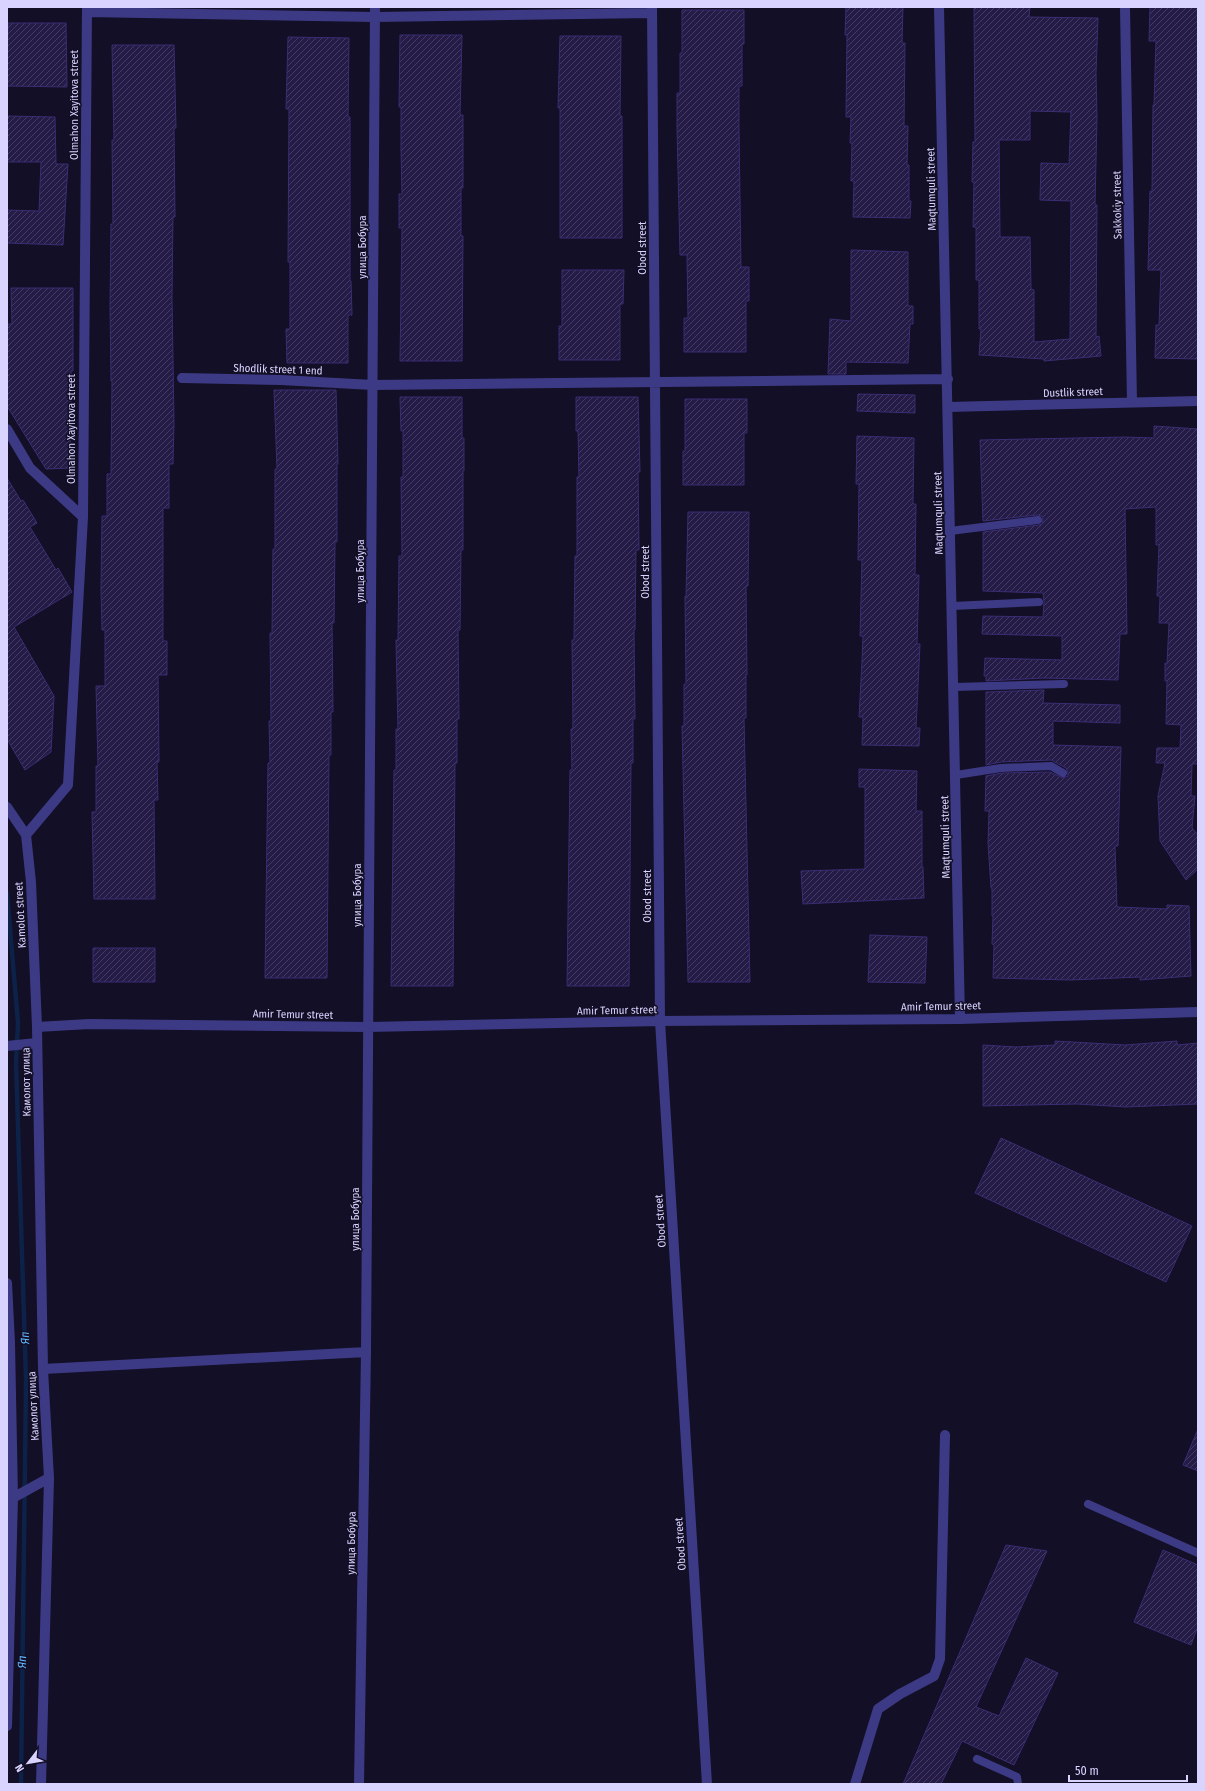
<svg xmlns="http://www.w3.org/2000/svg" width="1205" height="1791" viewBox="0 0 1205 1791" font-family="'Fira Sans Condensed',sans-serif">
	<defs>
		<pattern id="building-hatch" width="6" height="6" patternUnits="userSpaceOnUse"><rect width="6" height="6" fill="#241b47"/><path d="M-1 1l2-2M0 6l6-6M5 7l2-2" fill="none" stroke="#433b63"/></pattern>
	</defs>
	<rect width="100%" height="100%" fill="#130f26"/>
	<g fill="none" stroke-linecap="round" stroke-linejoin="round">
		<path stroke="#0c2248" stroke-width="4.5" d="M 7,893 L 18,1023 L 16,1063 L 26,1381 L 21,1784"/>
	</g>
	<path fill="url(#building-hatch)" stroke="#3b2d73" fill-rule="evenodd" d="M 846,7 L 903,7 L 902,43 L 905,43 L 904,126 L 908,126 L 907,165 L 909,165 L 909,201 L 911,201 L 910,218 L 853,217 L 854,181 L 851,181 L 852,143 L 850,143 L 851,117 L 846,117 L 847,35 L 845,35 Z
		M 974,7 L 1030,7 L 1029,17 L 1098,18 L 1096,73 L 1097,118 L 1095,205 L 1097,205 L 1096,337 L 1099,336 L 1101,356 L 1044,361 L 1044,359 L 979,355 L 981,329 L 979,329 L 979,280 L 976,280 L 976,227 L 973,227 L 974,182 L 972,182 L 973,142 L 975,142 ZM 1030,111 L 1071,112 L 1069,164 L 1041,163 L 1040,200 L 1071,201 L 1070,339 L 1034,342 L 1034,290 L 1031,289 L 1030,237 L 1000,237 L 999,140 L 1030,140 Z
		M 1150,7 L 1198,7 L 1198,359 L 1155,358 L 1156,325 L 1159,325 L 1161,270 L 1148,270 L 1150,191 L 1152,192 L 1153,105 L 1154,105 L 1156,41 L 1149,41 Z
		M 682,10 L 744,10 L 744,44 L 742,44 L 742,86 L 739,86 L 739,130 L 741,267 L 749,267 L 749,301 L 746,301 L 746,352 L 684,352 L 684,318 L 688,318 L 687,255 L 680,255 L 677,127 L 677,93 L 680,93 L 680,53 L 682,53 Z
		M 8,23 L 66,23 L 67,87 L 7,86 Z
		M 400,35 L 462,35 L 460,115 L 463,115 L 463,188 L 461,188 L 461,236 L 463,236 L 462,361 L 400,361 L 402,228 L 399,228 L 399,194 L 402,194 L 401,149 L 401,107 L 399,107 Z
		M 560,36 L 621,36 L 620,116 L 622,116 L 622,238 L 560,238 L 560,108 L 558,108 Z
		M 288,37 L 349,38 L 348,117 L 350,117 L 350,281 L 351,281 L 352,315 L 348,315 L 348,363 L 287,363 L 286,329 L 290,329 L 290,262 L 288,262 L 289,109 L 286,109 Z
		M 112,45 L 174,45 L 176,128 L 174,128 L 175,217 L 173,217 L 172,298 L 174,423 L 173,464 L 169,464 L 169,508 L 163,508 L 163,641 L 167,641 L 167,675 L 158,675 L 159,762 L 157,762 L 158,800 L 154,800 L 155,899 L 94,899 L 92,812 L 96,812 L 96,766 L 98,766 L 96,686 L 105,686 L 105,630 L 102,630 L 101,589 L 102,516 L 107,516 L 107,474 L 111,474 L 112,381 L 111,381 L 110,305 L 111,224 L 113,224 L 112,140 L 114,140 Z
		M 7,116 L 55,117 L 56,164 L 68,164 L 63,245 L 7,243 L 7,210 L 39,211 L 41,162 L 7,162 Z
		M 851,250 L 908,252 L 908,306 L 913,306 L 913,324 L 910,324 L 908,363 L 846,362 L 846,374 L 828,374 L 830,319 L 851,321 Z
		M 562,270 L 624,270 L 623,304 L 620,304 L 620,360 L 559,360 L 559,326 L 562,326 Z
		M 11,288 L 73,288 L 73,371 L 71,371 L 70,468 L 46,469 L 7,406 L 7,324 L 12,324 Z
		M 274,390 L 336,390 L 338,464 L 337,464 L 337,542 L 335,542 L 334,623 L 332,623 L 333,712 L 331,712 L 331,755 L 329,755 L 327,978 L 265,978 L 268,763 L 270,763 L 269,721 L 271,721 L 270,633 L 272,633 L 273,549 L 275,549 L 275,469 L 277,469 Z
		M 858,394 L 915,395 L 915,413 L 857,411 Z
		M 400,397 L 462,397 L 462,438 L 464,438 L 464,471 L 463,471 L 463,550 L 461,550 L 460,630 L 458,630 L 459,719 L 457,719 L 457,763 L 455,763 L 453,986 L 391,986 L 394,770 L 396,770 L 396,729 L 398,729 L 396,640 L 398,640 L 399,556 L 402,556 L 401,477 L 403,477 L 403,431 L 401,431 Z
		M 576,397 L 638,397 L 640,472 L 638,472 L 639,550 L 636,550 L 635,630 L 634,630 L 635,719 L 633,719 L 633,763 L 631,763 L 629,986 L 567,986 L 570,770 L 572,770 L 571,729 L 573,729 L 572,640 L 574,640 L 575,556 L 577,556 L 577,477 L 579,477 L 578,431 L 576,431 Z
		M 685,399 L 747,399 L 747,433 L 744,433 L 744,485 L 683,485 L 683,451 L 685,451 Z
		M 1154,426 L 1198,429 L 1198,764 L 1192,764 L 1191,796 L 1195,796 L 1192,828 L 1198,835 L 1198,869 L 1186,880 L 1160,841 L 1158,796 L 1165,763 L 1156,763 L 1157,748 L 1180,748 L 1181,725 L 1166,724 L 1167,681 L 1165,681 L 1165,663 L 1167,664 L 1169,623 L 1159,623 L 1160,596 L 1157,596 L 1159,545 L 1156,545 L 1156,507 L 1125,509 L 1127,634 L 1120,634 L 1118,680 L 1044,678 L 986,681 L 986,676 L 984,676 L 985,658 L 1062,660 L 1062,636 L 982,634 L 983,616 L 1043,617 L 1044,602 L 1043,593 L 983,591 L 983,532 L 1039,525 L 1042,524 L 1043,520 L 1042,516 L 1037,515 L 983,521 L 980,440 L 1125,437 L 1154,438 Z
		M 857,436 L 914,438 L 913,504 L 916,504 L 915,575 L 919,575 L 917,644 L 920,644 L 916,728 L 920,728 L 919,746 L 862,745 L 863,717 L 859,717 L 862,661 L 863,636 L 860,636 L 862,560 L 858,560 L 859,484 L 856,484 Z
		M 7,478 L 21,501 L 23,500 L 37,523 L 30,527 L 56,570 L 58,568 L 72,592 L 14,627 L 54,696 L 51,752 L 25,770 L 7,739 Z
		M 688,512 L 749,512 L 748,586 L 746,586 L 747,675 L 746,674 L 746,718 L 744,718 L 750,982 L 688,982 L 682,726 L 684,726 L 684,684 L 686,684 L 685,596 L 686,596 Z
		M 1044,690 L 1043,703 L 1120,705 L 1120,723 L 1053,721 L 1053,745 L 1121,747 L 1118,846 L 1115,846 L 1117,907 L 1167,909 L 1167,905 L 1189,906 L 1191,976 L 1140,980 L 1140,977 L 1071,980 L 993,978 L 994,945 L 992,944 L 993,916 L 992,916 L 992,888 L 991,888 L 988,843 L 989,811 L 985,811 L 986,776 L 1002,773 L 1050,772 L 1063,778 L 1068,776 L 1068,773 L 1066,768 L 1051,760 L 1001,762 L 986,765 L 986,692 Z
		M 859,769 L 917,771 L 916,811 L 922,811 L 922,867 L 923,867 L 924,898 L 803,904 L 801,871 L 865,869 L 865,787 L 859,787 Z
		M 870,935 L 927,937 L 925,983 L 868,982 Z
		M 93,948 L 155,948 L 155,982 L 93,982 Z
		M 1055,1041 L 1125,1045 L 1177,1041 L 1177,1045 L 1198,1043 L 1198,1104 L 1126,1107 L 1077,1104 L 983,1106 L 983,1045 L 1016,1047 L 1055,1045 Z
		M 1001,1138 L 1192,1226 L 1166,1282 L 975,1193 Z
		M 1198,1429 L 1198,1471 L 1183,1465 Z
		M 1006,1545 L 1047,1551 L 976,1707 L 999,1716 L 1026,1658 L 1058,1673 L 1014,1765 L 962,1741 L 941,1784 L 903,1784 Z
		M 1163,1550 L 1198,1565 L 1198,1626 L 1191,1645 L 1134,1622 Z"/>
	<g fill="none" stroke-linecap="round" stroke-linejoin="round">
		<path stroke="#3d3a85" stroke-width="8" d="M 950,531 L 1038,520
			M 952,606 L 1039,602
			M 954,687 L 1064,684
			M 956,775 L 1001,768 L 1051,766 L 1063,773
			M 1088,1504 L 1198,1553
			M 977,1759 L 1017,1777 L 1018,1784"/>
		<path stroke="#3d3a85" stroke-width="10" d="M 652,7 L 660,1021 L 707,1784
			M 939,7 L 960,1019
			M 1125,7 L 1132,402
			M 87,12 L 375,17 L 652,13
			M 182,378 L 281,380 L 373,385 L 948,379
			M 948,407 L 1198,401
			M 7,429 L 30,468 L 83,517
			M 7,807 L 26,835 L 31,882 L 37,1027 L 43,1369 L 49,1478 L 41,1784
			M 26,835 L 68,785 L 83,517 L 87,7
			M 37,1027 L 89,1024 L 368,1027 L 660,1021 L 960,1019 L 1198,1012
			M 7,1046 L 37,1043
			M 7,1283 L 10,1343 L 13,1497 L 7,1726
			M 43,1369 L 366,1352
			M 9,1500 L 49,1478
			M 359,1784 L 366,1352 L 375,7
			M 855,1784 L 878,1709 L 900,1694 L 934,1676 L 940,1659 L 945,1435"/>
	</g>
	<g text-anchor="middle" stroke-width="3" stroke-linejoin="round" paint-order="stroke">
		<g font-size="11" fill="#d9d4ff" stroke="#130f26">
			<text transform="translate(74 105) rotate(-90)" y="4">Olmahon Xayitova street</text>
			<text transform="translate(931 189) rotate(-91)" y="4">Maqtumquli street</text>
			<text transform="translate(1117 205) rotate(-91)" y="4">Sakkokiy street</text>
			<text transform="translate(362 247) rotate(-90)" y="4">улица Бобура</text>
			<text transform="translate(642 248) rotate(-90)" y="4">Obod street</text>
			<text transform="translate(278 369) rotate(2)" y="4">Shodlik street 1 end</text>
			<text transform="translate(1073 392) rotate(-2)" y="4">Dustlik street</text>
			<text transform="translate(71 429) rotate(-90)" y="4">Olmahon Xayitova street</text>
			<text transform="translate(938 513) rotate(-91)" y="4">Maqtumquli street</text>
			<text transform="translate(360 571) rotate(-90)" y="4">улица Бобура</text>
			<text transform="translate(645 572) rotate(-90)" y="4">Obod street</text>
			<text transform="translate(945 837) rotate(-91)" y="4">Maqtumquli street</text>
			<text transform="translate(357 895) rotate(-90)" y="4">улица Бобура</text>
			<text transform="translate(647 896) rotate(-90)" y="4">Obod street</text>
			<text transform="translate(20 915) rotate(-93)" y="4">Kamolot street</text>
			<text transform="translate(941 1006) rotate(-1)" y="4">Amir Temur street</text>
			<text transform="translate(617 1010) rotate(-1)" y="4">Amir Temur street</text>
			<text transform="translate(293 1014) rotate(1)" y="4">Amir Temur street</text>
			<text transform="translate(26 1082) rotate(-91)" y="4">Камолот улица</text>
			<text transform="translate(355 1219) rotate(-90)" y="4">улица Бобура</text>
			<text transform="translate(660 1221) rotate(-94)" y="4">Obod street</text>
			<text transform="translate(33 1406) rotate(-93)" y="4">Камолот улица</text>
			<text transform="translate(351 1543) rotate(-89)" y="4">улица Бобура</text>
			<text transform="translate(680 1544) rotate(-94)" y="4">Obod street</text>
		</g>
		<g font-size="12" font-style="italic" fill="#62b6ff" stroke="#130f26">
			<text transform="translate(25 1338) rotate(-92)" y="4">Яп</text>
			<text transform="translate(22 1662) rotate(-89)" y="4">Яп</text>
		</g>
	</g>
	<rect width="1205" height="1791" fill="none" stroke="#d9d4ff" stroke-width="16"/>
	<g transform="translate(28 1763) rotate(239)" stroke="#130f26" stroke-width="3" paint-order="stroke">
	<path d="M0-3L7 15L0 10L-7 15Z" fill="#d9d4ff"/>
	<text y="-6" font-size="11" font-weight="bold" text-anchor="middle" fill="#d9d4ff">N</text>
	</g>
	<path d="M1069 1775v6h118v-6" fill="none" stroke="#d9d4ff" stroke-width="2"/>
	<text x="1075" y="1775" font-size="12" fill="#d9d4ff" stroke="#130f26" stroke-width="3" paint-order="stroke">50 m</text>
</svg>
